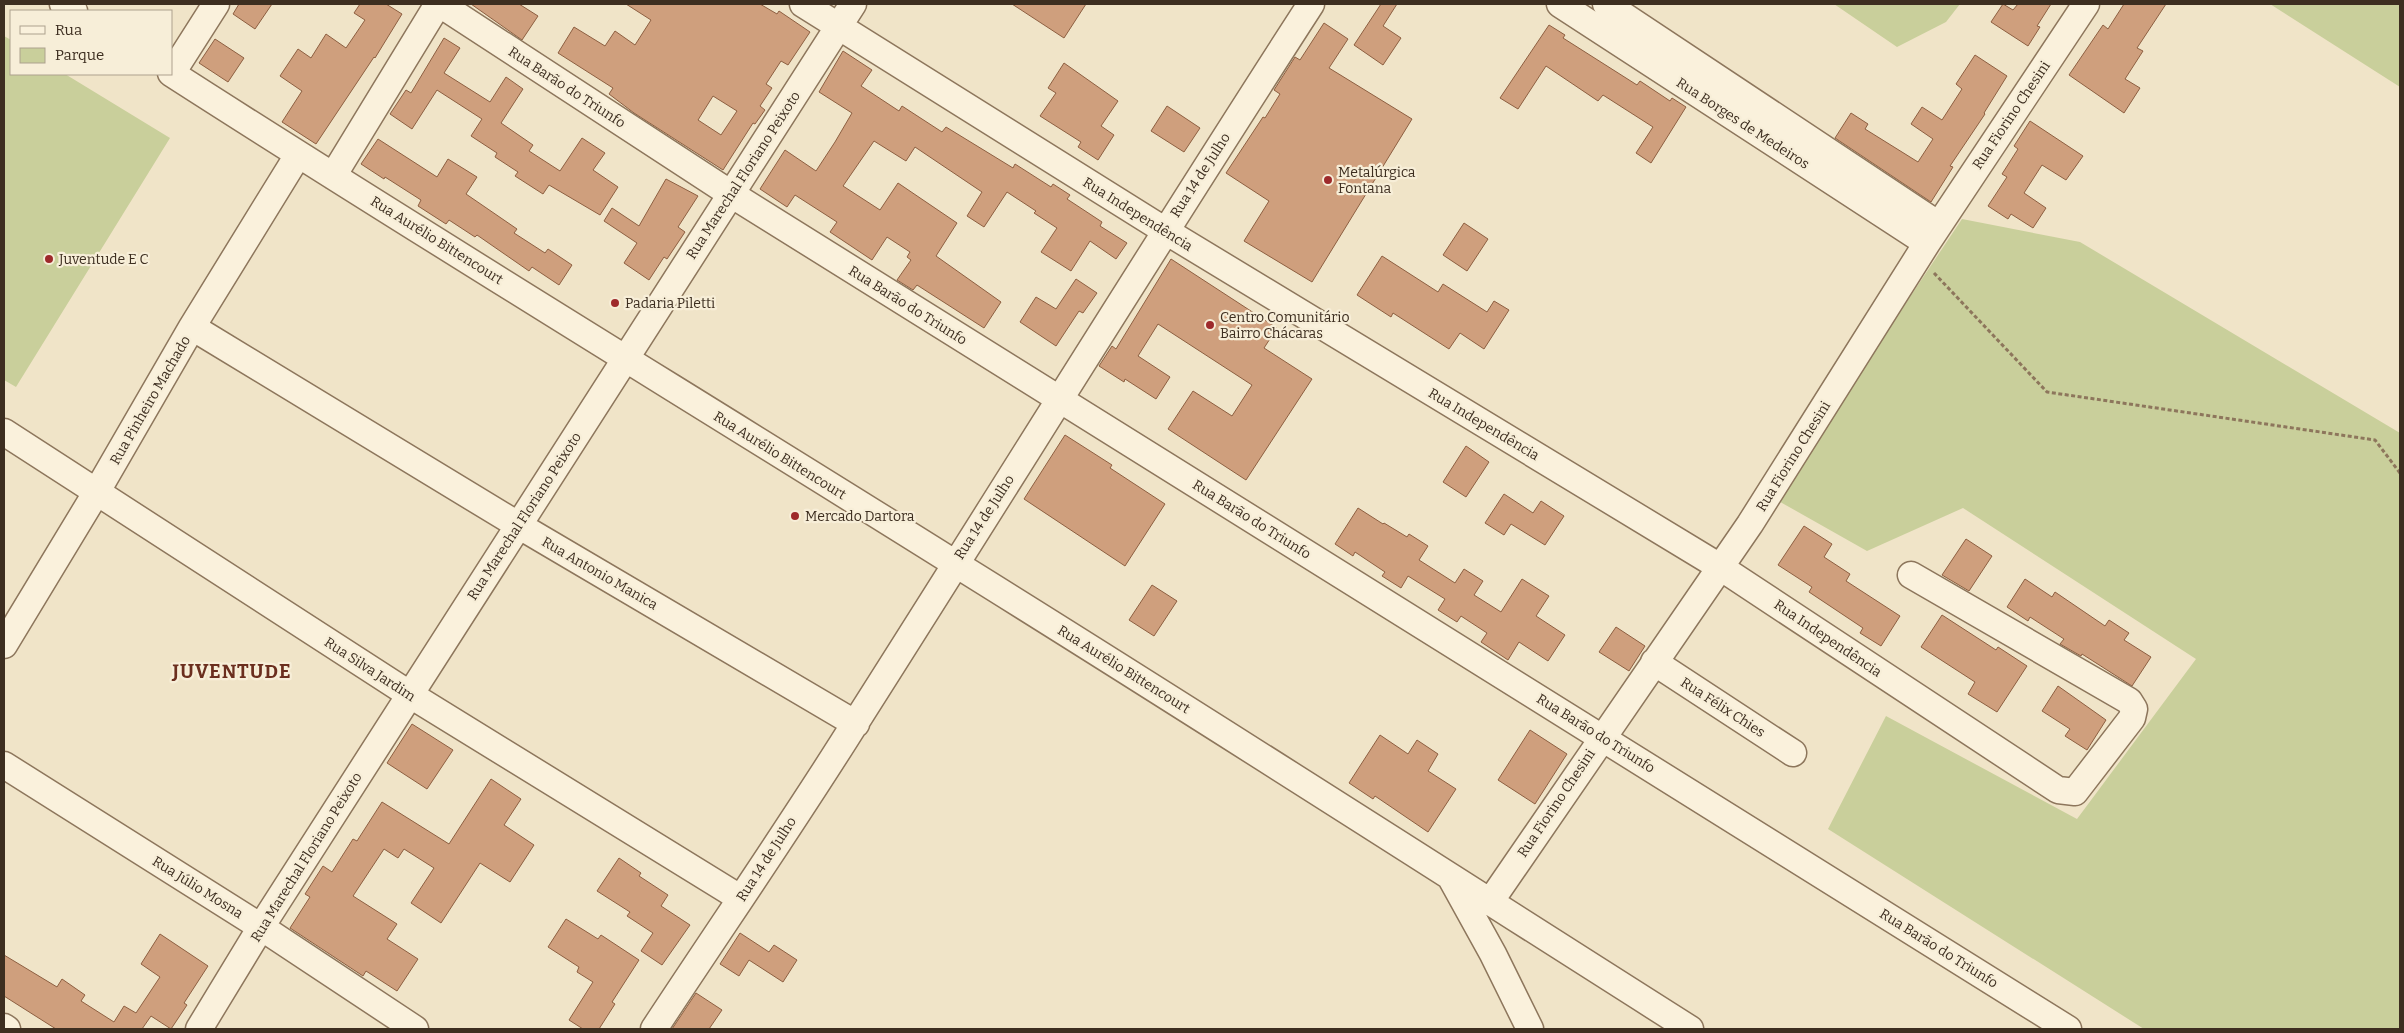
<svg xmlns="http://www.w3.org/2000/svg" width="2404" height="1033" viewBox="0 0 2404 1033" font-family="Bitter,serif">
	<rect width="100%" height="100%" fill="#f0e4c8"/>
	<path fill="#c9cf9b" d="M 1834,4 L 1960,4 L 1946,22 L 1897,47 Z
		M 2270,4 L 2400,4 L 2400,87 Z
		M 4,36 L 11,40 L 11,74 L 65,74 L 170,138 L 16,387 L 4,380 Z
		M 1962,219 L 2080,242 L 2400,433 L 2400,1029 L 2144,1029 L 1828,829 L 1886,716 L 2077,819 L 2196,659 L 1963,508 L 1867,551 L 1775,499 Z"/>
	<path fill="#cf9f7d" stroke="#8d5f41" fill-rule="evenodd" d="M 239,4 L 272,4 L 255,29 L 233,14 Z
		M 360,4 L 386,4 L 402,14 L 375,58 L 374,57 L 316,144 L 282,122 L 302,91 L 280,76 L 298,49 L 311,58 L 326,34 L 346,48 L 365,20 L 354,13 Z
		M 471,4 L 519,4 L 538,16 L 522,40 Z
		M 626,4 L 760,4 L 777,14 L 779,11 L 810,32 L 788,65 L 781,61 L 766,84 L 772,88 L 760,106 L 765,110 L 755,124 L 753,123 L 723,170 L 634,113 L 609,94 L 613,88 L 558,53 L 574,27 L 605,46 L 615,31 L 635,45 L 651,20 ZM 713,96 L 737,111 L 721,135 L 698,120 Z
		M 1012,4 L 1086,4 L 1064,38 Z
		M 1381,4 L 1397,4 L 1383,26 L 1401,38 L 1383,65 L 1354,45 Z
		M 2003,4 L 2013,10 L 2018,4 L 2051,4 L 2037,26 L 2040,27 L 2028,46 L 1991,22 Z
		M 2124,4 L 2166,4 L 2137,48 L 2143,51 L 2125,79 L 2140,88 L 2124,113 L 2069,75 L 2103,25 L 2108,29 Z
		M 1324,23 L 1348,39 L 1329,68 L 1412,119 L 1312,282 L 1244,241 L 1269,201 L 1226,173 L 1263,117 L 1265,118 L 1280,94 L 1274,90 L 1295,57 L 1300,60 Z
		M 1549,25 L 1565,35 L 1563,38 L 1637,85 L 1640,81 L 1670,101 L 1672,98 L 1686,107 L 1651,163 L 1636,153 L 1653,127 L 1603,95 L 1598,101 L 1546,66 L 1518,109 L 1500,98 Z
		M 444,38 L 460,48 L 444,73 L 490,102 L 506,77 L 523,89 L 501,123 L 533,145 L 529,151 L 560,171 L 582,138 L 605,153 L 593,170 L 618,187 L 600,215 L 549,185 L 543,194 L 515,176 L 518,172 L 495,157 L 497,153 L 471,136 L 482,119 L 437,90 L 412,129 L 390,114 L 406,90 L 411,93 Z
		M 215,39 L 244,58 L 228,82 L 199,63 Z
		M 843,51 L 872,70 L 861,86 L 899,111 L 902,106 L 942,132 L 946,127 L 1013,168 L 1015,164 L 1051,187 L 1053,184 L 1070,195 L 1067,199 L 1102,222 L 1100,226 L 1127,243 L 1116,259 L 1090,241 L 1071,271 L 1041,252 L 1057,228 L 1034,213 L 1036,211 L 1007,192 L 984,227 L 967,216 L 982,192 L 915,147 L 906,161 L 874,141 L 843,186 L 880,210 L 898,183 L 957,223 L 936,256 L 1001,302 L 984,328 L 917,285 L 913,290 L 897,280 L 911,260 L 907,257 L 910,252 L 887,237 L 872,260 L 830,232 L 837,222 L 795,195 L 787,207 L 760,189 L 785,150 L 816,171 L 835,142 L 852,113 L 819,92 Z
		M 1975,55 L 2007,76 L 1984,113 L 1985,114 L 1950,166 L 1953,167 L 1931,202 L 1835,138 L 1851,113 L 1868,124 L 1865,129 L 1918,162 L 1933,139 L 1911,124 L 1922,107 L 1942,120 L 1962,89 L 1956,84 Z
		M 1064,63 L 1118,101 L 1101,126 L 1114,135 L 1098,160 L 1078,147 L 1081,142 L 1040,116 L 1056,93 L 1048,88 Z
		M 1167,106 L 1200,128 L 1184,152 L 1151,131 Z
		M 2030,121 L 2083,156 L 2066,180 L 2042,165 L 2024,193 L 2046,208 L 2033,228 L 2011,214 L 2008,219 L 1988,206 L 2007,177 L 2002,174 L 2018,149 L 2014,146 Z
		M 378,139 L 437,177 L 448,159 L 477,177 L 466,194 L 517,229 L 514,233 L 545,253 L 548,249 L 572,265 L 559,285 L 532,267 L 529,271 L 477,235 L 475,237 L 449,220 L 446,224 L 418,206 L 421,200 L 385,177 L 384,179 L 361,164 Z
		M 666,179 L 698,196 L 678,227 L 685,232 L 667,259 L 664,257 L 649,280 L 624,263 L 637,243 L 604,221 L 612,208 L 639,226 Z
		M 1464,223 L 1488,239 L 1467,271 L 1443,255 Z
		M 1382,256 L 1438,292 L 1443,284 L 1487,312 L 1494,301 L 1509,310 L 1484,349 L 1460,333 L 1449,349 L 1393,313 L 1391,317 L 1357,295 Z
		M 1171,259 L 1277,328 L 1264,348 L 1312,379 L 1246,480 L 1168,429 L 1193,391 L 1232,416 L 1252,385 L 1158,324 L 1138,356 L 1170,377 L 1156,399 L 1125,379 L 1124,382 L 1099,366 L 1112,346 L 1116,349 Z
		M 1076,279 L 1097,293 L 1083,313 L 1079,311 L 1056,346 L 1020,322 L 1036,297 L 1056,309 Z
		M 1065,435 L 1112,465 L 1110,468 L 1165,504 L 1125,566 L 1024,499 Z
		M 1466,446 L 1489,462 L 1466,497 L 1443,482 Z
		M 1504,494 L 1533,513 L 1541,501 L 1564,516 L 1545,545 L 1511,524 L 1504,535 L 1485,523 Z
		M 1358,508 L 1383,524 L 1384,523 L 1407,537 L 1409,534 L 1428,546 L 1419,560 L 1455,583 L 1464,569 L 1483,581 L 1474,595 L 1501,612 L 1522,579 L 1549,596 L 1536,616 L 1565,635 L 1548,661 L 1519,642 L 1508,660 L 1481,642 L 1487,633 L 1461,616 L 1457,622 L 1438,610 L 1445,599 L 1408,576 L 1401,588 L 1382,576 L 1385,572 L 1355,552 L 1353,556 L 1335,544 Z
		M 1804,526 L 1832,544 L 1824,557 L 1850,574 L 1846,581 L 1900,616 L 1881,646 L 1860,633 L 1863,628 L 1809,592 L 1812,587 L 1778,565 Z
		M 1966,539 L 1992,556 L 1969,591 L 1942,575 Z
		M 2025,579 L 2052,597 L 2055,592 L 2105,626 L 2109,620 L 2129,633 L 2124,640 L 2151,657 L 2132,686 L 2082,654 L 2081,656 L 2060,644 L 2064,639 L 2030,617 L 2028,621 L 2007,607 Z
		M 1152,585 L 1177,601 L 1154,636 L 1129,620 Z
		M 1942,615 L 1996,650 L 1998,647 L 2027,666 L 1997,712 L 1968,694 L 1975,682 L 1921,647 Z
		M 1616,627 L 1645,646 L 1629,671 L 1599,652 Z
		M 2058,686 L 2106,720 L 2087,750 L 2065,736 L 2070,729 L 2042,711 Z
		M 412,724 L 453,750 L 427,789 L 387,763 Z
		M 1530,730 L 1567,754 L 1535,804 L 1498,780 Z
		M 1380,735 L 1408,754 L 1417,740 L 1438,754 L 1428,771 L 1456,789 L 1428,832 L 1375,796 L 1373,799 L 1349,783 Z
		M 491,779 L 521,799 L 504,825 L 534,845 L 510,882 L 480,863 L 441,923 L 411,903 L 434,868 L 404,849 L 398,858 L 384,849 L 353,896 L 397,924 L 387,939 L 418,959 L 397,991 L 366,971 L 363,976 L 290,928 L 310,897 L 305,894 L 323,866 L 332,872 L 353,839 L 357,841 L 382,802 L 449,844 Z
		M 619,858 L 641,873 L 639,876 L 668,895 L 661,906 L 690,925 L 662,965 L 641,951 L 653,933 L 627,916 L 630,912 L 597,891 Z
		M 566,919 L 598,939 L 601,935 L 639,960 L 612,1002 L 615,1004 L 599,1029 L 583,1029 L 569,1020 L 593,982 L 577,972 L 579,967 L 548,947 Z
		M 740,933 L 769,952 L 774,945 L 797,960 L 783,982 L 749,960 L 739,976 L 720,964 Z
		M 160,934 L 208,966 L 184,1003 L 187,1005 L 171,1029 L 151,1016 L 142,1029 L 56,1029 L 4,996 L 4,955 L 57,987 L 62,979 L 85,995 L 81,1001 L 114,1022 L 124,1006 L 136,1013 L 160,977 L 141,964 Z
		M 696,993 L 722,1010 L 709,1029 L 672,1029 Z"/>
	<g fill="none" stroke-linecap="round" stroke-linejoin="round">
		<defs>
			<path id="minor" d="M 63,4 L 74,11
				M 440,4 L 731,194 L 2068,1029
				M 803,4 L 1164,230 L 1720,567 L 2058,790 L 2075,792 L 2132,718 L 2134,709 L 2129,701 L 1911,575
				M 1560,4 L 1927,243
				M 1606,4 L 1939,225
				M 171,73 C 429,239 691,398 951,561 C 1199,715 1444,873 1690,1029
				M 172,73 L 216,4
				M 333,176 L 438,4
				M 192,327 L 518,525 L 856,724
				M 4,432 L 409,694 L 740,898
				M 4,645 L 96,493 L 192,327 L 298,155
				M 1654,662 L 1793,753
				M 4,765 L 261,927 L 415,1029
				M 1451,878 L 1493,954 L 1530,1029
				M 1490,902 L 1750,524 L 1927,243 L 2086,4
				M 4,1027 L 7,1029
				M 199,1029 L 261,927 L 853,4
				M 654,1029 C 721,927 791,826 856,722 C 1008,483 1157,242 1311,4"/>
		</defs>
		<use href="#minor" stroke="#8d765c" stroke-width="29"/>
		<path stroke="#8d765c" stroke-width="3" stroke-dasharray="4 2.5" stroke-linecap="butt" d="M 1934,273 L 2047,392 L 2375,440 L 2400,473"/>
		<use href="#minor" stroke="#faf1dc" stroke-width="26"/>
	</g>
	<g fill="#9e2a2b" stroke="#f7eed8" stroke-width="2">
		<circle cx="1328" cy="180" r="5"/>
		<circle cx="49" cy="259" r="5"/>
		<circle cx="615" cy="303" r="5"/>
		<circle cx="1210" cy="325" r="5"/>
		<circle cx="795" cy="516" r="5"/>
	</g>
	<g text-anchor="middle" stroke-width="4.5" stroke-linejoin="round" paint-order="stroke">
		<g font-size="14" fill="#3d2e20" stroke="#f7eed8">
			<text transform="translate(567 87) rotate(33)" y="5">Rua Barão do Triunfo</text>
			<text transform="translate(2011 115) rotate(-56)" y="5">Rua Fiorino Chesini</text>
			<text transform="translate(1743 123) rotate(33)" y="5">Rua Borges de Medeiros</text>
			<text transform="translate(743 175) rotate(-57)" y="5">Rua Marechal Floriano Peixoto</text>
			<text transform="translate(1200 175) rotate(-57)" y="5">Rua 14 de Julho</text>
			<text transform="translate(1138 214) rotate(32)" y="5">Rua Independência</text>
			<text transform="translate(437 240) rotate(32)" y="5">Rua Aurélio Bittencourt</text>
			<text transform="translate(908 305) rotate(32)" y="5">Rua Barão do Triunfo</text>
			<text transform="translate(150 400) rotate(-60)" y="5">Rua Pinheiro Machado</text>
			<text transform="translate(1484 424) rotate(31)" y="5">Rua Independência</text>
			<text transform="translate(780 455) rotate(32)" y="5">Rua Aurélio Bittencourt</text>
			<text transform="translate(1793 456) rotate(-58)" y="5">Rua Fiorino Chesini</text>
			<text transform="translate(524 516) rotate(-57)" y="5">Rua Marechal Floriano Peixoto</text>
			<text transform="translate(984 517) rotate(-57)" y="5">Rua 14 de Julho</text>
			<text transform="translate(1252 519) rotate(32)" y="5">Rua Barão do Triunfo</text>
			<text transform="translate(600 573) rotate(30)" y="5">Rua Antonio Manica</text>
			<text transform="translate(1828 638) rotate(34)" y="5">Rua Independência</text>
			<text transform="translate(370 669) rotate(33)" y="5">Rua Silva Jardim</text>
			<text transform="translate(1124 669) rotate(32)" y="5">Rua Aurélio Bittencourt</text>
			<text transform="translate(1723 707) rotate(33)" y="5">Rua Félix Chies</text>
			<text transform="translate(1596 733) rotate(32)" y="5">Rua Barão do Triunfo</text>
			<text transform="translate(1556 803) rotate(-56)" y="5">Rua Fiorino Chesini</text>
			<text transform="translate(306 857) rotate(-58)" y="5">Rua Marechal Floriano Peixoto</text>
			<text transform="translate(766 859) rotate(-57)" y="5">Rua 14 de Julho</text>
			<text transform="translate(198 887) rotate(32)" y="5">Rua Júlio Mosna</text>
			<text transform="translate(1939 948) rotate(32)" y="5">Rua Barão do Triunfo</text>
		</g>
		<g font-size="14" fill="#3d2e20" stroke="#f7eed8" text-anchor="start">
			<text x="1338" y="177">Metalúrgica<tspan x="1338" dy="16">Fontana</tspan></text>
			<text x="59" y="264">Juventude E C</text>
			<text x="625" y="308">Padaria Piletti</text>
			<text x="1220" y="322">Centro Comunitário<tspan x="1220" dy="16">Bairro Chácaras</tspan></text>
			<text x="805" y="521">Mercado Dartora</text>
		</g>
		<g font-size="19" font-weight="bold" letter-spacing="1" fill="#6b2e1e" stroke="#f7eed8">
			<text x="232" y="678">JUVENTUDE</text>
		</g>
	</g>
	<rect width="2404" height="1033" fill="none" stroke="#3d2e20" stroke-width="10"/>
	<rect x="10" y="10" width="162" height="65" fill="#f7eed8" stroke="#ada18e"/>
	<rect x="20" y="26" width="25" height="8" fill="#faf1dc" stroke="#ada18e"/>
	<text x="55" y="35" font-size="15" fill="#3d2e20">Rua</text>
	<rect x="20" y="48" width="25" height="15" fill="#c9cf9b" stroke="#ada18e"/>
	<text x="55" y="60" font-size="15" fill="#3d2e20">Parque</text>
</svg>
